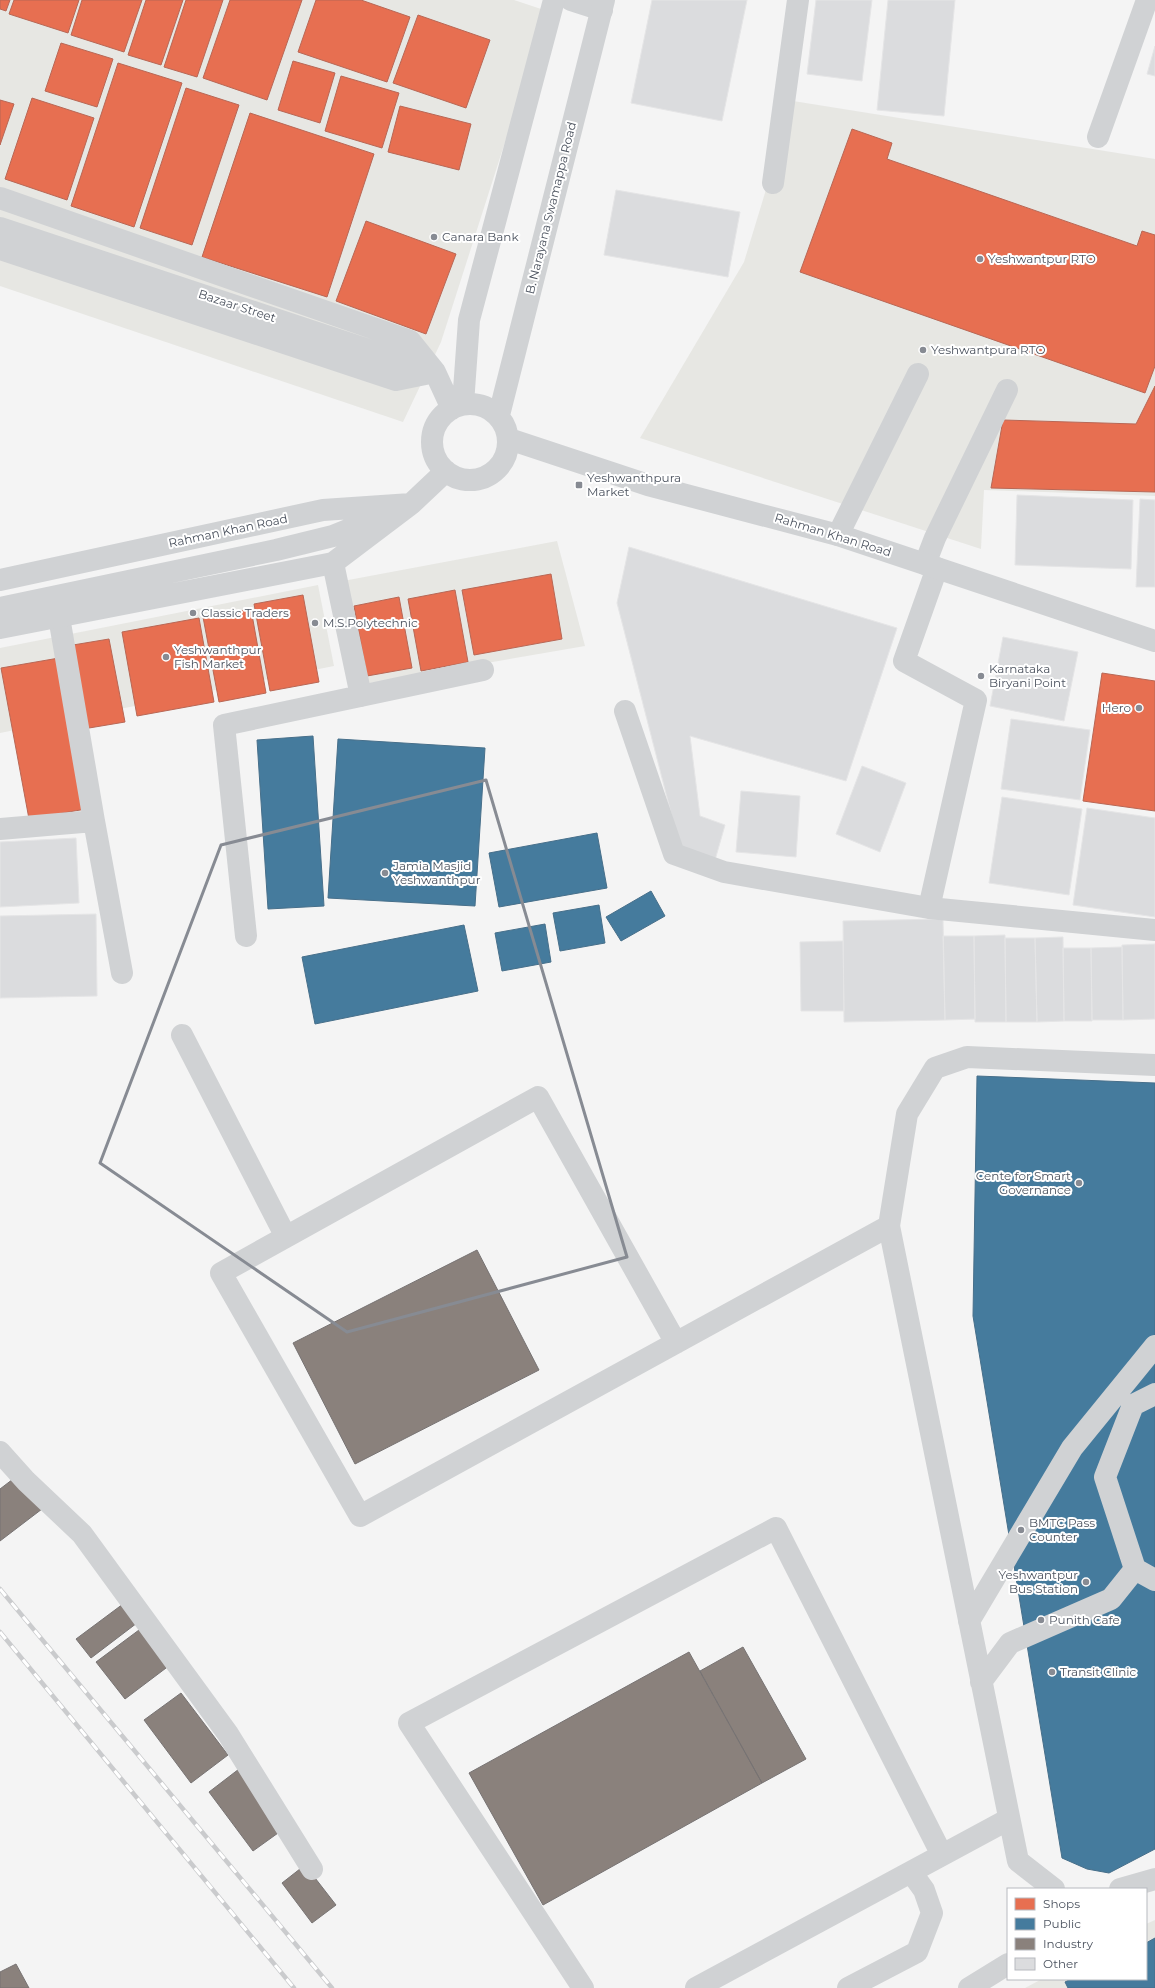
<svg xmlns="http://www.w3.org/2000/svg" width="1155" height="1988" viewBox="0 0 1155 1988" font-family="Montserrat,sans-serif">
	<rect width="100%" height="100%" fill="#f4f4f4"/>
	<path fill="#e7e7e3" d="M 0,0 L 514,0 L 547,11 L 441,342 L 403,422 L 0,286 Z
		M 793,101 L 1155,159 L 1155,496 L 984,490 L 981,549 L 640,438 L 744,262 Z
		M 557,541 L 585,646 L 365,684 L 343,581 Z
		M 318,585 L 334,666 L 0,733 L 0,648 Z
		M 1155,1920 L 1155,1988 L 1025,1988 L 1042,1979 L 1146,1979 L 1146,1924 Z"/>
	<path fill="#e76f51" stroke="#b86755" d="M 0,0 L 10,0 L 6,11 L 0,9 Z
		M 14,0 L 79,0 L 68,33 L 9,14 Z
		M 82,0 L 142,0 L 124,52 L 71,35 Z
		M 146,0 L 183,0 L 161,65 L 128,55 Z
		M 186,0 L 223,0 L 197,77 L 164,67 Z
		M 230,0 L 302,0 L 267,100 L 203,78 Z
		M 316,0 L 361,0 L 410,17 L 387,82 L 298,52 Z
		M 418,15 L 490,40 L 466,108 L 393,83 Z
		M 61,43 L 113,59 L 97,107 L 45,91 Z
		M 293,61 L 335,73 L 320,123 L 278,110 Z
		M 118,63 L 182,83 L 134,227 L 71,206 Z
		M 341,76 L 399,93 L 382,148 L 325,131 Z
		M 186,88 L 239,105 L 192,245 L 140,228 Z
		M 32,98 L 94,118 L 67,200 L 5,179 Z
		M 0,100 L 14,104 L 0,145 Z
		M 400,106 L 471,124 L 459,170 L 388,152 Z
		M 250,113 L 374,154 L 327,297 L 202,257 Z
		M 852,129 L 892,143 L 887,159 L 1137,246 L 1142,231 L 1155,235 L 1155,366 L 1145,393 L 800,272 Z
		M 366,221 L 456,254 L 426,334 L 336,301 Z
		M 1155,386 L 1155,492 L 991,488 L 1003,420 L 1136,424 Z
		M 551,574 L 562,639 L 474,655 L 462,590 Z
		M 455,590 L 468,662 L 421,671 L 408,599 Z
		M 303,595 L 319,682 L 270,691 L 254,604 Z
		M 399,597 L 412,668 L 367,676 L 354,606 Z
		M 251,609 L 266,693 L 219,702 L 203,617 Z
		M 199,618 L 214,702 L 137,716 L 122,632 Z
		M 109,639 L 125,722 L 83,729 L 67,646 Z
		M 59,658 L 86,809 L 29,819 L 1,668 Z
		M 1102,673 L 1155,681 L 1155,811 L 1083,801 Z"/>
	<path fill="#457b9d" stroke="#476f8a" d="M 313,736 L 324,906 L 268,909 L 257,740 Z
		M 338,739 L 485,748 L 475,906 L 328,898 Z
		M 597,833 L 607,888 L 499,907 L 489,853 Z
		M 651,891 L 665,916 L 621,941 L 606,917 Z
		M 599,905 L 605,943 L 560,951 L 553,913 Z
		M 545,924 L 551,962 L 502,971 L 495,933 Z
		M 464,925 L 478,991 L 315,1024 L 302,957 Z
		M 977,1076 L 1155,1083 L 1155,1849 L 1109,1873 L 1087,1869 L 1062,1858 L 973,1316 Z
		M 1155,1938 L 1155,1988 L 1068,1988 L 1065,1982 L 1071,1979 L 1146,1979 L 1146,1943 Z"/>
	<path fill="#8a817c" stroke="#777373" d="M 477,1250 L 539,1370 L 355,1464 L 293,1343 Z
		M 17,1476 L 42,1509 L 0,1541 L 0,1489 Z
		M 123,1604 L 137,1623 L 91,1658 L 76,1639 Z
		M 143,1627 L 170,1665 L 125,1699 L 96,1662 Z
		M 743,1647 L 806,1759 L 762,1783 L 700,1671 Z
		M 689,1652 L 762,1783 L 543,1905 L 469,1773 Z
		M 181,1693 L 228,1755 L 191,1783 L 144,1720 Z
		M 239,1769 L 285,1828 L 253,1851 L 209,1792 Z
		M 305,1865 L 336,1905 L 312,1923 L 282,1883 Z
		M 16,1964 L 29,1988 L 0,1988 L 0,1972 Z"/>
	<path fill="#dbdcde" stroke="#e5e5e6" d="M 652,0 L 747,0 L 722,121 L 631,103 Z
		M 816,0 L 872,0 L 862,81 L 807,74 Z
		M 888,0 L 955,0 L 944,116 L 877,110 Z
		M 1155,46 L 1155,76 L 1147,74 Z
		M 616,190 L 740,212 L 728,277 L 604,255 Z
		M 1017,495 L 1133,500 L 1131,569 L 1015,565 Z
		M 1140,499 L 1155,500 L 1155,587 L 1136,587 Z
		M 629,547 L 897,628 L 846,781 L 690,736 L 700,816 L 725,825 L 715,860 L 680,848 L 617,603 Z
		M 1003,637 L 1078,652 L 1064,721 L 990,706 Z
		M 1011,719 L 1090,730 L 1080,800 L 1001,789 Z
		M 862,766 L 906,783 L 880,852 L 836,834 Z
		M 741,791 L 800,796 L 796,857 L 736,852 Z
		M 1002,797 L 1082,809 L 1069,895 L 989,883 Z
		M 1087,808 L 1155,818 L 1155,917 L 1073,905 Z
		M 76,838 L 79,903 L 0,907 L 0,842 Z
		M 96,914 L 97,996 L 0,998 L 0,916 Z
		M 943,919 L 945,1020 L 844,1022 L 843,921 Z
		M 1005,935 L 1006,1022 L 975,1022 L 974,936 Z
		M 943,936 L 974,936 L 975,1019 L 945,1020 Z
		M 1063,937 L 1064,1021 L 1037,1022 L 1035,938 Z
		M 1005,938 L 1035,938 L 1037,1022 L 1006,1022 Z
		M 843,941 L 844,1011 L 801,1011 L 800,942 Z
		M 1155,944 L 1155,1019 L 1123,1020 L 1122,945 Z
		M 1122,947 L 1123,1020 L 1092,1020 L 1091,948 Z
		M 1063,948 L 1091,948 L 1092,1021 L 1064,1021 Z"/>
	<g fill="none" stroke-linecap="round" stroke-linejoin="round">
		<path stroke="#d0d2d4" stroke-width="22" d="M 1098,137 L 1147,0
			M 773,183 L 798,0
			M 838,535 L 918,374
			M 333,563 L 361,696
			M 925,564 L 935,538 L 1007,390
			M 94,821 L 122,973
			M 0,829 L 94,821 L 59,617
			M 246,936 L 224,725 L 483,670
			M 182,1035 L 286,1237
			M 676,1343 L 538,1097 L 221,1273 L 360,1516 L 889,1226
			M 1155,1394 L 1133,1405 L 1105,1477 L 1135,1569 L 1155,1580
			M 969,1621 L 1072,1448 L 1155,1346
			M 981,1682 L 1010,1643 L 1111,1599 L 1135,1569
			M 1054,1889 L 1018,1861 L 889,1226 L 907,1114 L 935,1068 L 967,1057 L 1155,1065
			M 1120,1889 L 1155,1879
			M 583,1988 L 409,1723 L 776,1528 L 942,1855
			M 696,1988 L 1009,1819
			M 848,1988 L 917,1952 L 932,1913 L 924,1890 L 911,1872
			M 969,1988 L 1008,1964"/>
		<path stroke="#d0d2d4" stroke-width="22" d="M 571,0 L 602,10
			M 625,711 L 674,854 L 724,872 L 929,908 L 1155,930
			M 929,908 L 976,700 L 904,661 L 937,568
			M 0,1452 L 26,1481 L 82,1534 L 228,1734 L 312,1869"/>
		<path stroke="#d0d2d4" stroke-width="22" d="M 0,198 L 410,341 L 435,372 L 396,380 L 0,249
			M 0,228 L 435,372 L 452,409
			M432 442a38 38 0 1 1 76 0a38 38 0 1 1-76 0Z
			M 463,404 L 469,320 L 554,0
			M 499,415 L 604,0
			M 509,439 L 648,485 L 838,535 L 1155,641
			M 0,580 L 323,510 L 411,504 L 446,471
			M 0,608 L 276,550 L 333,536 L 382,516
			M 0,628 L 333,563 L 411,504"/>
		<defs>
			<path id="rail" d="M 0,1589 L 332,1988
				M 0,1632 L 294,1988"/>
		</defs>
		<use href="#rail" stroke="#cacbcd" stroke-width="4.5"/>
		<use href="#rail" stroke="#fff" stroke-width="3" stroke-dasharray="9" stroke-linecap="butt"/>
	</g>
	<path fill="none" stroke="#878b93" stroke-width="3" stroke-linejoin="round" d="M 486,780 L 627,1257 L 347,1332 L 100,1163 L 221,845 Z"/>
	<g fill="#878b93" stroke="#fff" stroke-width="1.5">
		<circle cx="434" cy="237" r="4"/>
		<circle cx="980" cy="259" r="4"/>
		<circle cx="923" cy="350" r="4"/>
		<rect x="575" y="481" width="8" height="8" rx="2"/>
		<circle cx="193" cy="613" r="4"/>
		<circle cx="315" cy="623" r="4"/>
		<circle cx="166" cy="657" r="4"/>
		<circle cx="981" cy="676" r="4"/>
		<circle cx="1139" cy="708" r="4"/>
		<circle cx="385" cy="873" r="4"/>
		<circle cx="1079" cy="1183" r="4"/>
		<circle cx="1021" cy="1530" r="4"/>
		<circle cx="1086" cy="1582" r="4"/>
		<circle cx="1041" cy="1620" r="4"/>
		<circle cx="1052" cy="1672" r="4"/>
	</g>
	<g text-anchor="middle" stroke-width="4" stroke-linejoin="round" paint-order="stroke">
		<g font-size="12" fill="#4c535f" stroke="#fff">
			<text transform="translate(551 208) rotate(-76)" y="4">B. Narayana Swamappa Road</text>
			<text transform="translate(237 306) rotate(18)" y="4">Bazaar Street</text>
			<text transform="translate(228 531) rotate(-12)" y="4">Rahman Khan Road</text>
			<text transform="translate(833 535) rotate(17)" y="4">Rahman Khan Road</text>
		</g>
		<g font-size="12" fill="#4c535f" stroke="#fff" text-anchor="start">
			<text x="442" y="241">Canara Bank</text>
			<text x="988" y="263">Yeshwantpur RTO</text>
			<text x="931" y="354">Yeshwantpura RTO</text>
			<text x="587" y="482">Yeshwanthpura<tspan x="587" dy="14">Market</tspan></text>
			<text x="201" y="617">Classic Traders</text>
			<text x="323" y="627">M.S.Polytechnic</text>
			<text x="174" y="654">Yeshwanthpur<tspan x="174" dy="14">Fish Market</tspan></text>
			<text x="989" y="673">Karnataka<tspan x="989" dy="14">Biryani Point</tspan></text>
			<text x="1131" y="712" text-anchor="end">Hero</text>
			<text x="393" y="870">Jamia Masjid<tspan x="393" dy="14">Yeshwanthpur</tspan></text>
			<text x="1071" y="1180" text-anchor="end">Cente for Smart<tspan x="1071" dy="14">Governance</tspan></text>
			<text x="1029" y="1527">BMTC Pass<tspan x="1029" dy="14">Counter</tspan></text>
			<text x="1078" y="1579" text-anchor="end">Yeshwantpur<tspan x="1078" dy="14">Bus Station</tspan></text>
			<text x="1049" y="1624">Punith Cafe</text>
			<text x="1060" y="1676">Transit Clinic</text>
		</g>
	</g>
	<rect x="1007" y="1888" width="140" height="92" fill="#ffffff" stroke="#b7babf"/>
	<rect x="1015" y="1898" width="20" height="12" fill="#e76f51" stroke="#b7babf"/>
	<text x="1043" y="1908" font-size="12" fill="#4c535f">Shops</text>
	<rect x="1015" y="1918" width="20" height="12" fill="#457b9d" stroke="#b7babf"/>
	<text x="1043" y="1928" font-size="12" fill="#4c535f">Public</text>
	<rect x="1015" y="1938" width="20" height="12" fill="#8a817c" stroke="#b7babf"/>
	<text x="1043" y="1948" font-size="12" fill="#4c535f">Industry</text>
	<rect x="1015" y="1958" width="20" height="12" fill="#dbdcde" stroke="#b7babf"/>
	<text x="1043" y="1968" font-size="12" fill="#4c535f">Other</text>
</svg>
